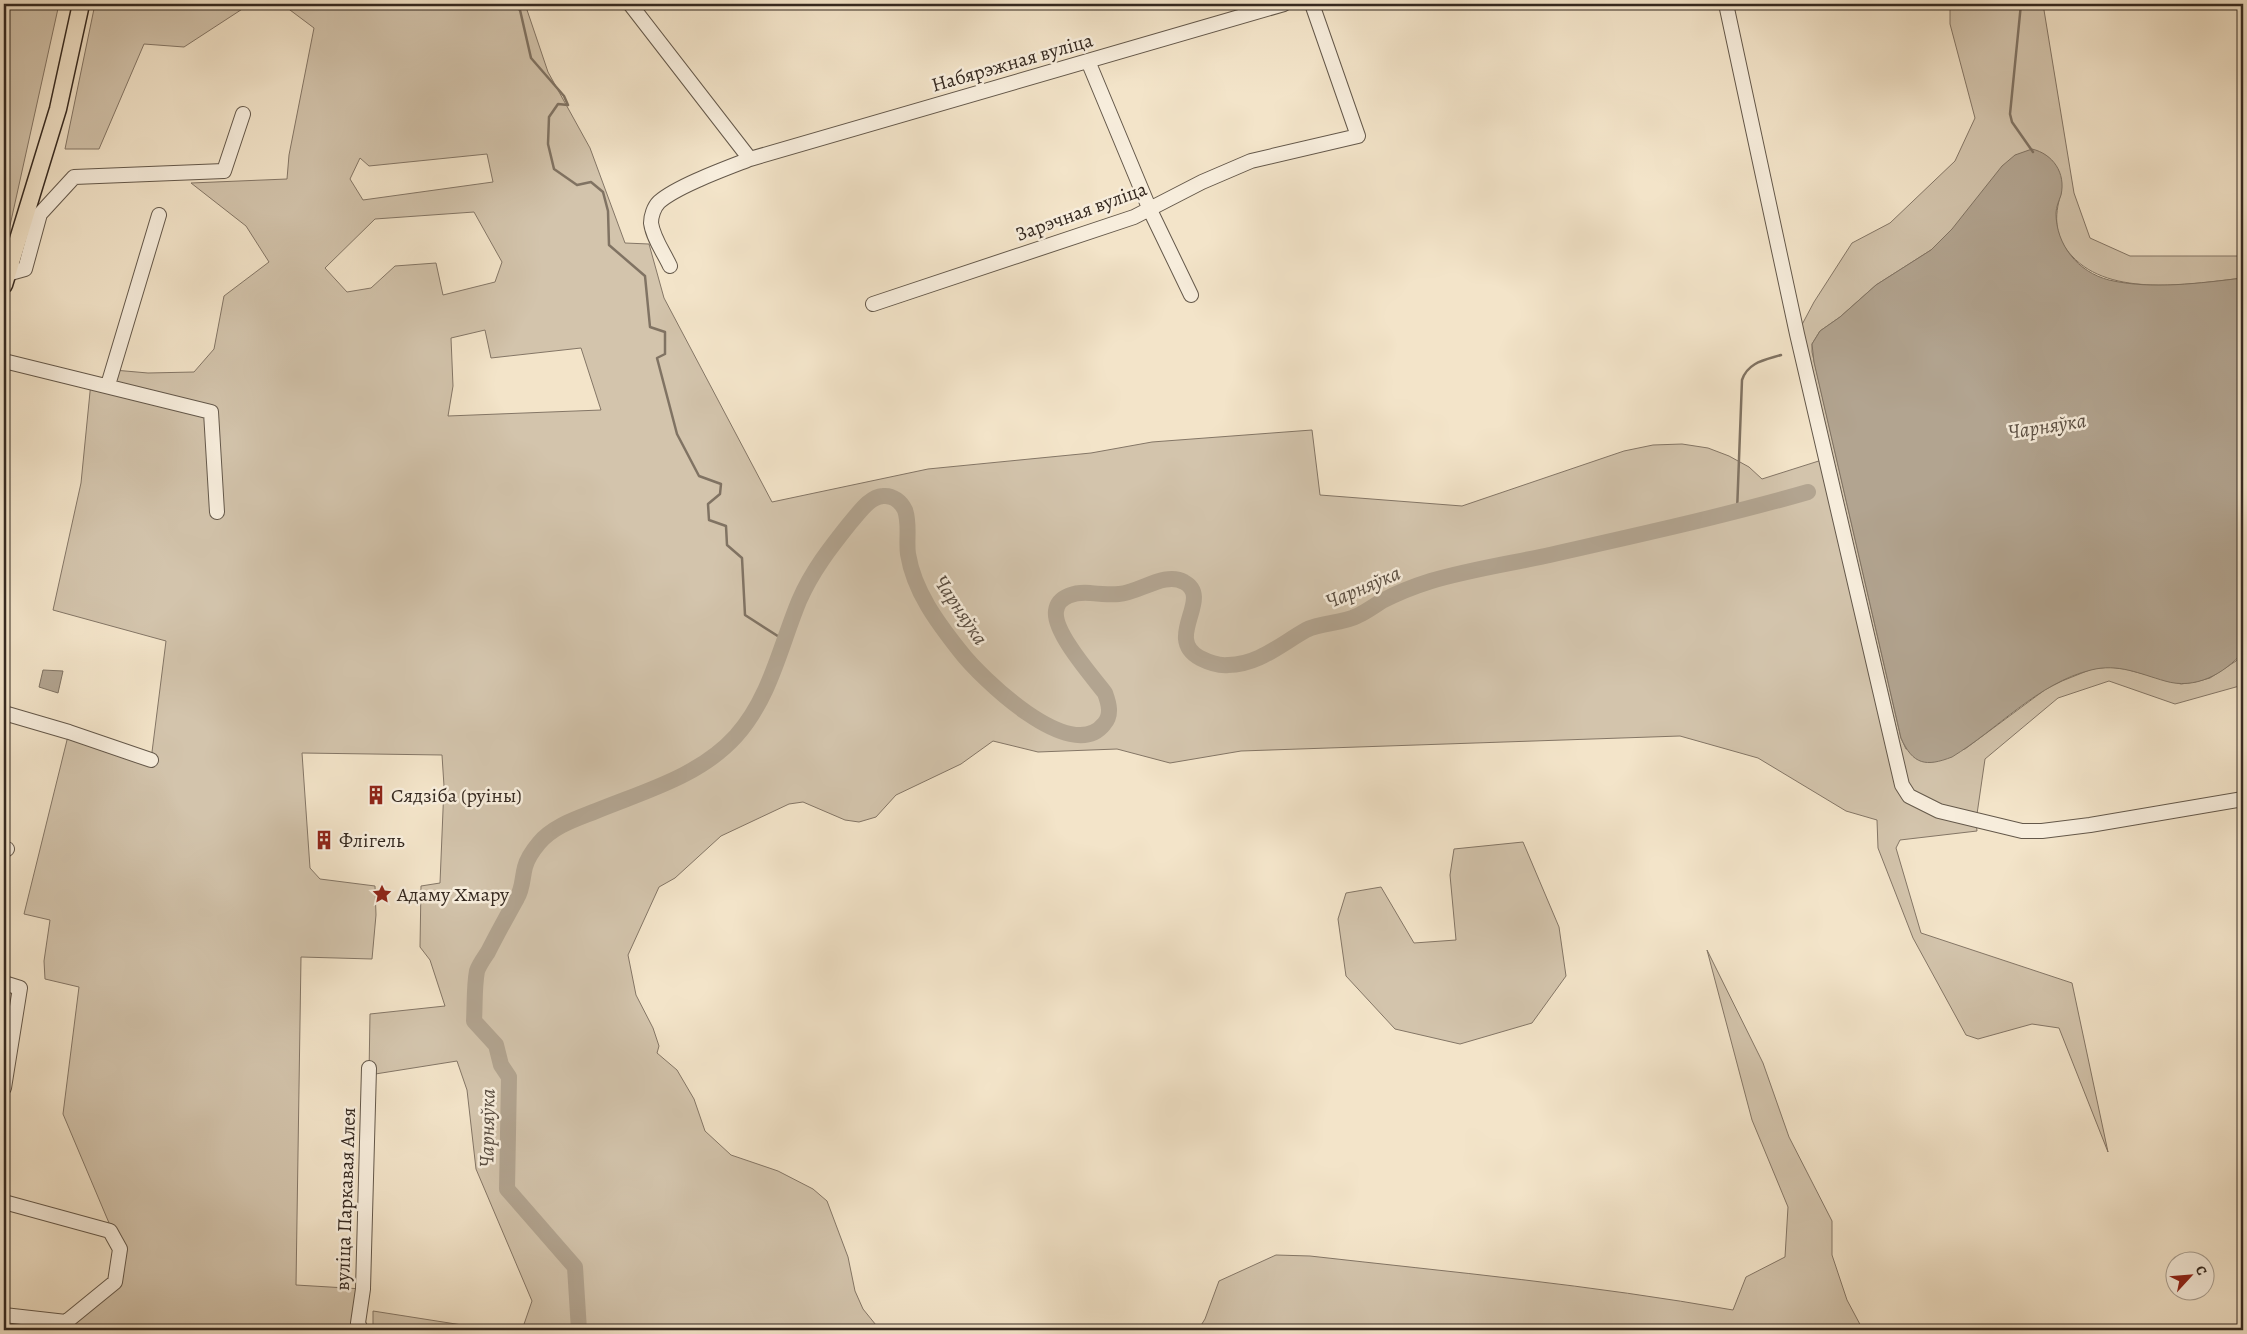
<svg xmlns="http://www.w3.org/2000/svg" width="2247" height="1334" viewBox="0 0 2247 1334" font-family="Alegreya,serif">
	<rect width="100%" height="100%" fill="#f3e4c9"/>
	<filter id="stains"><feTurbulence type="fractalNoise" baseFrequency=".004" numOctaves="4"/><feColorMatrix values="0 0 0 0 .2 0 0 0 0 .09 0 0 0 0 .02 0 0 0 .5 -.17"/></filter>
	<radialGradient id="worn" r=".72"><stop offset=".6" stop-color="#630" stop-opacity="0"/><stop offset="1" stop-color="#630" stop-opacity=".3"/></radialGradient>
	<path fill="#d3c4ac" stroke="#847666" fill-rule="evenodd" d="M 4,4 L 59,4 L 9,230 L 4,230 Z
		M 95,4 L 250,4 L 184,47 L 144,44 L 99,149 L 65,149 Z
		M 282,4 L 525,4 L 548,72 L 590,148 L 625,243 L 649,244 L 664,298 L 772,502 L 928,469 L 1091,453 L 1152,442 L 1312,430 L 1320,495 L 1462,506 L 1624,451 L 1653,445 L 1682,444 L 1708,448 L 1729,456 L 1749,467 L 1762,479 L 1825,459 L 1797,334 L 1814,302 L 1852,243 L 1890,223 L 1955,161 L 1975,118 L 1950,24 L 1950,4 L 2043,4 L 2074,193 L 2090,238 L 2130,256 L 2243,256 L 2243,278 C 2192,284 2110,298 2072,256 C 2054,237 2054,217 2061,193 L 1952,229 L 1931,250 L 1876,285 L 1840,317 L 1820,331 L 1812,344 L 1812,352 L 1901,738 L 1906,749 L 1965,749 L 2046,689 L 2062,681 L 2092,669 L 2109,667 L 2125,669 L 2181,684 L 2195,682 L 2210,678 L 2236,661 L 2243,652 L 2243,685 L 2175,704 L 2109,681 L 2058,698 L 1985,759 L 1976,821 L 1977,831 L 1900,840 L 1896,848 L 1921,933 L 2072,983 L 2108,1152 L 2059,1028 L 2032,1024 L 1978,1039 L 1966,1035 L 1913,938 L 1878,848 L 1877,820 L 1846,811 L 1758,758 L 1680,736 L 1241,751 L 1170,763 L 1117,749 L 1038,752 L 993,741 L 961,764 L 896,795 L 876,817 L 859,822 L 845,820 L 803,802 L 789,804 L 721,836 L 675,878 L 659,887 L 628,955 L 636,995 L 653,1028 L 659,1046 L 657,1053 L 677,1070 L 694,1099 L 705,1131 L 731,1155 L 778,1171 L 813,1189 L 827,1201 L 848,1257 L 855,1291 L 863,1309 L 880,1330 L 522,1330 L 532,1301 L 476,1169 L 467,1090 L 457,1061 L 369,1075 L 370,1014 L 445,1006 L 430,960 L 420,947 L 421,886 L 440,883 L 444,786 L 442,755 L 302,753 L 310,868 L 320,879 L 375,886 L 376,915 L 372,959 L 301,957 L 296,1285 L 363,1289 L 349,1330 L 70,1330 L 66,1322 L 115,1282 L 120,1249 L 63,1114 L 79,987 L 45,979 L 44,961 L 50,920 L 24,914 L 69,732 L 151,760 L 166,641 L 53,610 L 81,483 L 91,382 L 108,385 L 114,370 L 148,373 L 194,372 L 214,349 L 224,296 L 269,262 L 246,226 L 191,183 L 287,179 L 289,155 L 314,28 ZM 487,154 L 493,182 L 363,200 L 350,179 L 360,158 L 369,166 ZM 474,212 L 502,262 L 495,282 L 443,295 L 436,263 L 395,266 L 371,288 L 347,292 L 325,268 L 375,219 ZM 485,330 L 491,358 L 581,348 L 601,410 L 448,416 L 453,386 L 451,338 Z
		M 1523,842 L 1559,927 L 1566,976 L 1532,1023 L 1460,1044 L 1395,1029 L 1346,976 L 1338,919 L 1346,893 L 1381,887 L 1414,943 L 1456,940 L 1450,875 L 1454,849 Z
		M 1707,950 L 1763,1063 L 1789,1137 L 1832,1221 L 1832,1255 L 1847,1300 L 1863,1330 L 1198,1330 L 1205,1319 L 1219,1281 L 1276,1255 L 1310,1256 C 1451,1272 1593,1285 1733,1310 L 1746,1277 L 1785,1257 L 1788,1207 L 1752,1120 Z
		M 373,1311 L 494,1330 L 373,1330 Z"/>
	<path fill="#b2a490" stroke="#807363" d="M 2032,149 C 2053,154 2066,173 2061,195 C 2059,201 2056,207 2056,213 C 2056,245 2078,272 2109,280 C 2152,290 2200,283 2243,278 L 2243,652 C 2224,674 2195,690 2165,681 C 2140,674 2118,663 2091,670 C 2038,683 1998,729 1952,757 C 1926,767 1913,765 1901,738 L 1814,362 L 1812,344 L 1820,331 L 1840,317 L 1876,285 L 1931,250 L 1952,229 L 2002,166 L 2015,155 Z
		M 43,670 L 63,671 L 58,693 L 39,687 Z"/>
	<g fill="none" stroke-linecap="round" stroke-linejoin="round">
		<path stroke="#807363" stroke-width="2.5" d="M 511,4 L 520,10 L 531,58 L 564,96 L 568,105 L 558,104 L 549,117 L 548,144 L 554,169 L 577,185 L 591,182 L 603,192 L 608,211 L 609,245 L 645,276 L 650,327 L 665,332 L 665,354 L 657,358 L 677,434 L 699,476 L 721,484 L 720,494 L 708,504 L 709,520 L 726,526 L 727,545 L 742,558 L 745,615 L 784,640
			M 2021,4 L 2010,114 L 2012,122 L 2033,152
			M 1737,512 L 1742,380 C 1748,362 1765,360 1781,355"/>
		<path stroke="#b2a490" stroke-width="16" d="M 579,1330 L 575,1267 L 507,1189 L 509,1077 L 501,1065 L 496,1045 L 474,1021 C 475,1005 474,987 477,971 C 479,965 484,958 488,952 C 497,934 507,916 517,898 C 523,888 522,878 525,867 C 527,859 534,849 539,843 C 553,826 576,819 596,811 C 645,791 700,776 736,736 C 770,698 780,647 799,601 C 812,571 830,548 850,523 C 859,513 869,497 883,496 C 893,495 901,502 905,510 C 910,524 906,540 908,554 C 914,591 937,622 960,651 C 980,677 1071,766 1104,724 C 1112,715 1109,704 1105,693 C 1092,676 1053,632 1056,611 C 1058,595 1077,592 1090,593 C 1100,594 1109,595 1119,594 C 1139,593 1165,571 1184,582 C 1214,598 1163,638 1200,658 C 1208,662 1218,666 1228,665 C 1258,665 1281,644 1306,630 C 1322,622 1341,624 1357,616 C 1366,612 1374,606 1382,601 C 1397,593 1415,586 1431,581 C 1468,570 1507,564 1545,556 C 1633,536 1721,517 1808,492"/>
		<defs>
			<path id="minor" d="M 630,4 L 750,159
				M 1726,4 L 1797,334 L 1902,785 L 1909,796 L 1939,811 L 2022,831 L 2042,831 L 2090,825 L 2243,799
				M 1088,61 L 1150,210 L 1191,295
				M 670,266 C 664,253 653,238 651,223 C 651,216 654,207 659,202 C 677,186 727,168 750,159 L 1284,4
				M 7,274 L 25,269 L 40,214 L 74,177 L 224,171 L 243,114
				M 873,304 L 1134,217 L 1202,182 L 1251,161 L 1358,136 L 1312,4
				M 4,361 L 211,412 L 217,512
				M 108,385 L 159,215
				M 4,713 L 69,732 L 151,760
				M 4,848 L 7,849
				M 4,983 L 20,988 L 4,1088
				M 4,1202 L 110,1231 L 120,1249 L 115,1282 L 66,1322 L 4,1315
				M 361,1330 L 358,1323 L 363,1289 L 369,1068"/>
			<path id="major" d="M 4,285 L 58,109 L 81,4"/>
		</defs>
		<use href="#minor" stroke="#64584a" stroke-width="16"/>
		<use href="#major" stroke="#352920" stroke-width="19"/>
		<use href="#minor" stroke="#f7eddc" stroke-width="14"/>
		<use href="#major" stroke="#f3e4c9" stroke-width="16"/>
	</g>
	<defs>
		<symbol id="building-bare" viewBox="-9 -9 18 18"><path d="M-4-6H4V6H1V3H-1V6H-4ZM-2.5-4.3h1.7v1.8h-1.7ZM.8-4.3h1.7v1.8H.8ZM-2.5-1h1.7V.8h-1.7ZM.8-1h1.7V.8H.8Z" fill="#8f2418" stroke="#f7eddc" stroke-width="2.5" paint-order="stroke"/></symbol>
		<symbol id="sight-bare" viewBox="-9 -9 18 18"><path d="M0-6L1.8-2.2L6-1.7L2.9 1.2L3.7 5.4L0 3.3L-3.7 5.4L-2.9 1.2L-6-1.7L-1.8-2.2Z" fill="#8f2418" stroke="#f7eddc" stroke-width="2.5" paint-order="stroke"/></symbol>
	</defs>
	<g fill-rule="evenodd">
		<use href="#building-bare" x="362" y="781" width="28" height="28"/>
		<use href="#building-bare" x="310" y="826" width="28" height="28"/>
		<use href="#sight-bare" x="368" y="880" width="28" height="28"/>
	</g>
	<g text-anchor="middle" stroke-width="5" stroke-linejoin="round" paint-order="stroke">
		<g font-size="20" fill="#352920" stroke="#f7eddc">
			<text transform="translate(1012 62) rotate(-16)" y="7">Набярэжная вуліца</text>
			<text transform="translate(1081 211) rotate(-20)" y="7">Зарэчная вуліца</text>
			<text transform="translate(345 1199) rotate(-88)" y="7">вуліца Паркавая Алея</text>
		</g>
		<g font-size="20" fill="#352920" stroke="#f7eddc" text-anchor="start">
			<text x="391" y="802">Сядзіба (руіны)</text>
			<text x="339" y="847">Флігель</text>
			<text x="397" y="901">Адаму Хмару</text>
		</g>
		<g font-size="21" font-style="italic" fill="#5a4e42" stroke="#f7eddc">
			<text transform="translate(2047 426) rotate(-9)" y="7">Чарняўка</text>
			<text transform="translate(1363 587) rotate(-23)" y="7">Чарняўка</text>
			<text transform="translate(961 610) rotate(56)" y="7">Чарняўка</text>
			<text transform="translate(487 1128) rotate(-89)" y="7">Чарняўка</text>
		</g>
	</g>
	<rect width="2247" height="1334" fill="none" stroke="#f3e4c9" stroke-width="20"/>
	<rect x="5" y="5" width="2237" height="1324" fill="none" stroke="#352920" stroke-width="2.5"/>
	<rect x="10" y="10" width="2227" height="1314" fill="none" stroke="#352920"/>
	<g transform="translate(2190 1276) rotate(64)"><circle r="24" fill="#f7eddc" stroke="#a99f91"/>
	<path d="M0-4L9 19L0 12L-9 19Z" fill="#8f2418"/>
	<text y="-8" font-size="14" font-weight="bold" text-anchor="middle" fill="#352920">С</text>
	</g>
	<rect width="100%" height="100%" filter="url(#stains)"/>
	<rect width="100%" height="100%" fill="url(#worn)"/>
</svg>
